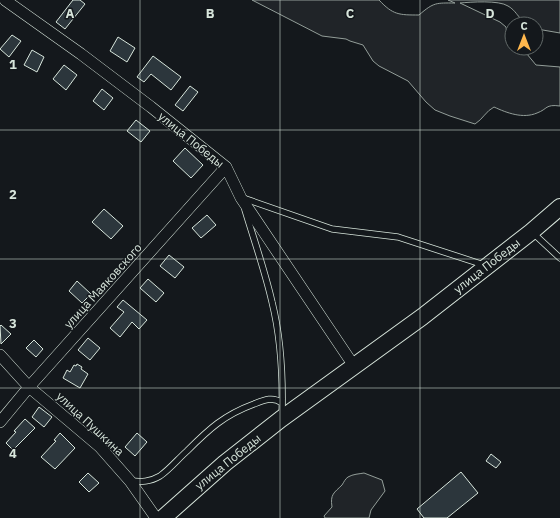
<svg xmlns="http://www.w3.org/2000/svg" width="560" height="518" viewBox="0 0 560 518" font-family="'IBM Plex Sans',sans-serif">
	<rect width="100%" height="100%" fill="#14181c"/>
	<path fill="#202428" stroke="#939e99" d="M 252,0 L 379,0 C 393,15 399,15 419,15 C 434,2 436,3 455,3 L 448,0 L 560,0 L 560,33 L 537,29 L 536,29 L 536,24 C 518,24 520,13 508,6 C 499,0 471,2 460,3 L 500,22 L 506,27 L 507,34 L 512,40 L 512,48 L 522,48 L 536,65 L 560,67 L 560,106 C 545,104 548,109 537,113 C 523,119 507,113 494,107 C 486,111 483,119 475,124 L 450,116 L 435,110 L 426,102 L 408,81 L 379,66 L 373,61 L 363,45 L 350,41 L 346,39 L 322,36 Z
		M 364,473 L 382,480 L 385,491 L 371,510 L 369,518 L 325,518 L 324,516 L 332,507 C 330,494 334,493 342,485 C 344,482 345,479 348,477 C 353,474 359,474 364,473 Z"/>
	<path fill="#2c363c" stroke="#d8e6dc" d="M 73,0 L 80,0 L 85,4 L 65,29 L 56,22 Z
		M 12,35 L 21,41 L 9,57 L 0,49 Z
		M 118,37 L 135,48 L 127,62 L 110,51 Z
		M 32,50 L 44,57 L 37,72 L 24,65 Z
		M 153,56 L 181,77 L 171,90 L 151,74 L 144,82 L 137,77 Z
		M 64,65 L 77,75 L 66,90 L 53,79 Z
		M 190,86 L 198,92 L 183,111 L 175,105 Z
		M 102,89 L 113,98 L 104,110 L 93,101 Z
		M 136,120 L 150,131 L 141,142 L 127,131 Z
		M 185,148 L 203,165 L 191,178 L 173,161 Z
		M 104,209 L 123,226 L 111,239 L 92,222 Z
		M 207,215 L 216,225 L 201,238 L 192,228 Z
		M 169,255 L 184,267 L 175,278 L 160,266 Z
		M 148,279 L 164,293 L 156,302 L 140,288 Z
		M 77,281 L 91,294 L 82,303 L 69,291 Z
		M 123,300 L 147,320 L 139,329 L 132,322 L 120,337 L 110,328 L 124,312 L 117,307 Z
		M 1,325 L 11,334 L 1,344 L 0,326 Z
		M 88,338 L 100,348 L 90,360 L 78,350 Z
		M 34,340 L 43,349 L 36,357 L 26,348 Z
		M 77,364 L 82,367 L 81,369 L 88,374 L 80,388 L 63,378 L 67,370 L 70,372 L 74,365 L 76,366 Z
		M 39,407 L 52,417 L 44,427 L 32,417 Z
		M 25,419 L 35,428 L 13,450 L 6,443 L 16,432 L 14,431 Z
		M 60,433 L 75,448 L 55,469 L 41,457 L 56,441 L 54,440 Z
		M 137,433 L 147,442 L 135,456 L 125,447 Z
		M 491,454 L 501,462 L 496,468 L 486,461 Z
		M 461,472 L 478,493 L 447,518 L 424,518 L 417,509 Z
		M 88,473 L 99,483 L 89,492 L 79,482 Z"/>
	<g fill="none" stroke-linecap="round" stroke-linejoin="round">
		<defs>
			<path id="lane" d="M 243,198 L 332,229 L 398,237 L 484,265
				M 245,210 C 254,240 265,271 272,302 C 281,338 283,378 282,415
				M 533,233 L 560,258
				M 130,481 C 141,482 150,482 160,476 C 170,469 178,459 187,451 C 209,429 224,415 254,404 C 264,400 273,396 282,403"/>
			<path id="street" d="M 5,0 L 81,54 L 151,107 L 226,167 L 241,198 L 354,366
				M 0,355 L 29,387 L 100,447 L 130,481 L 156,518
				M 0,422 L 29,387 L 226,167"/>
			<path id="secondary" d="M 163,518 L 225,463 L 281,419 L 422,317 L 531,232 L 560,207"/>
		</defs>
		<use href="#lane" stroke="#d8e6dc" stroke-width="7"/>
		<use href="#street" stroke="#d8e6dc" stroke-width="12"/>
		<use href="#secondary" stroke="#d8e6dc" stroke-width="18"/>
		<use href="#lane" stroke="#14181c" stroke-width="5.5"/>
		<use href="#street" stroke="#14181c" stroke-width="11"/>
		<use href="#secondary" stroke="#14181c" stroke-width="16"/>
	</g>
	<path fill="none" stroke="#d8e6dc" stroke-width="1" stroke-opacity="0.55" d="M 140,0 L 140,518M 280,0 L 280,518M 420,0 L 420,518M 0,130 L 560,130M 0,259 L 560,259M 0,388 L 560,388"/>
	<g text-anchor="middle" stroke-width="3" stroke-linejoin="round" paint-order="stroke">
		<g font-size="12" fill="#d8e6dc" stroke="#14181c">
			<text transform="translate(191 140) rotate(39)" y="4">улица Победы</text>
			<text transform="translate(487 266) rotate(-38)" y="4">улица Победы</text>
			<text transform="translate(103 286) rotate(-48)" y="4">улица Маяковского</text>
			<text transform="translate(90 424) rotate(43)" y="4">улица Пушкина</text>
			<text transform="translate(228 462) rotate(-39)" y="4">улица Победы</text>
		</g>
	</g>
	<g font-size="13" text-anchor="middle" font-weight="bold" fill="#d8e6dc" stroke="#14181c" stroke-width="3" stroke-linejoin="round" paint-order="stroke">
		<text x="70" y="18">A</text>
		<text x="210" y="18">B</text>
		<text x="350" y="18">C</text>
		<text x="490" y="18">D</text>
		<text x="13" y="69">1</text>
		<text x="13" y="199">2</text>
		<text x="13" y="328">3</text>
		<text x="13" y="458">4</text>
	</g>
	<g transform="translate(524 36)"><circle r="19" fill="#14181c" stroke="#626a69"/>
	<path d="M0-3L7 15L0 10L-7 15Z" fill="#ffb74d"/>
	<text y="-6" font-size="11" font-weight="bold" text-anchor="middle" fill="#d8e6dc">С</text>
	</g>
</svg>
